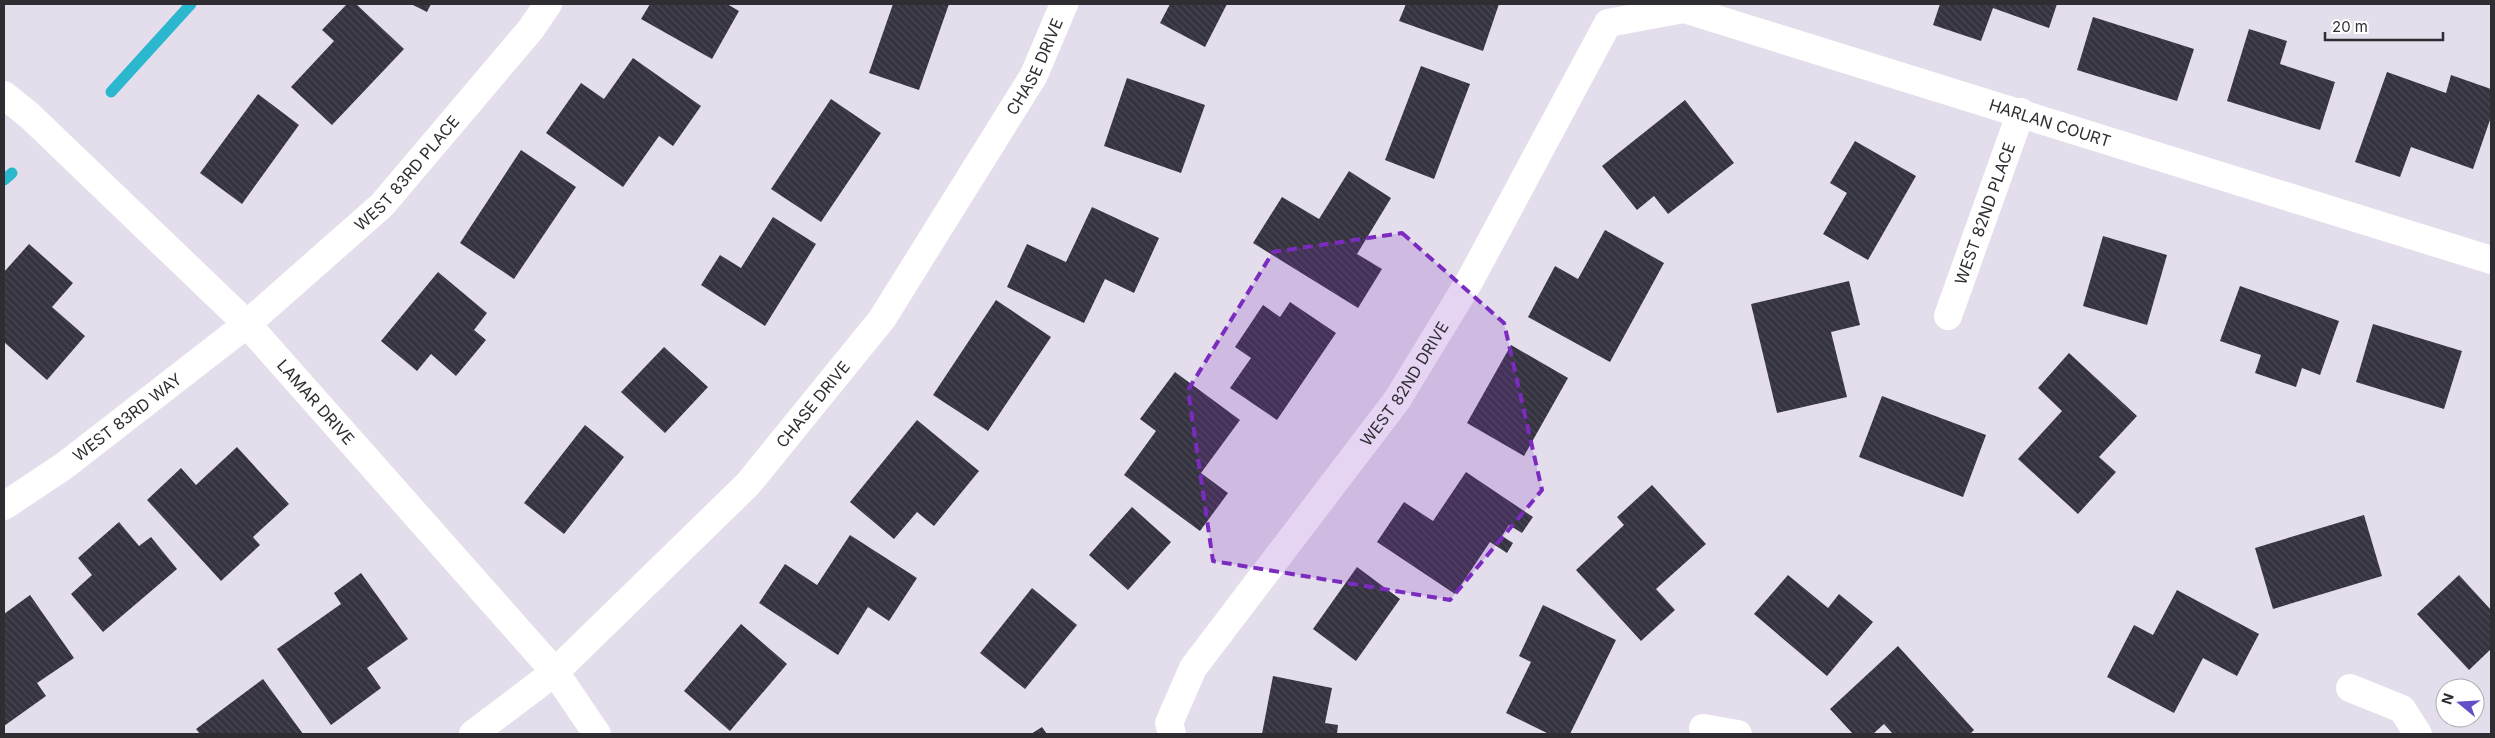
<svg xmlns="http://www.w3.org/2000/svg" width="2495" height="738" viewBox="0 0 2495 738" font-family="Inter,sans-serif">
	<defs>
		<pattern id="building-back-hatch" width="6" height="6" patternUnits="userSpaceOnUse" patternTransform="scale(1.25)"><rect width="6" height="6" fill="#35333f"/><path d="M-1 5l2 2M0 0l6 6M5-1l2 2" fill="none" stroke="#4a4853"/></pattern>
	</defs>
	<rect width="100%" height="100%" fill="#e4deec"/>
	<g fill="none" stroke-linecap="round" stroke-linejoin="round">
		<path stroke="#2bb8cf" stroke-width="11" d="M 111,92 L 191,4
			M 4,180 L 12,173"/>
	</g>
	<path fill="url(#building-back-hatch)" d="M 347,4 L 356,4 L 404,49 L 332,125 L 291,87 L 334,41 L 322,30 Z
		M 411,4 L 431,4 L 427,12 Z
		M 650,4 L 727,4 L 739,11 L 712,59 L 641,19 Z
		M 893,4 L 949,4 L 919,90 L 869,73 Z
		M 1170,4 L 1227,4 L 1205,47 L 1160,23 Z
		M 1406,4 L 1499,4 L 1483,51 L 1399,21 Z
		M 1940,4 L 2057,4 L 2049,28 L 1993,8 L 1981,41 L 1933,25 Z
		M 2093,17 L 2194,49 L 2177,101 L 2077,70 Z
		M 2249,29 L 2287,41 L 2280,64 L 2335,82 L 2320,130 L 2227,101 Z
		M 633,58 L 701,106 L 673,146 L 659,136 L 623,187 L 546,133 L 581,83 L 604,99 Z
		M 1421,66 L 1470,84 L 1434,179 L 1385,160 Z
		M 2387,72 L 2446,93 L 2451,75 L 2491,89 L 2491,117 L 2473,169 L 2411,147 L 2400,177 L 2355,162 Z
		M 1127,78 L 1205,105 L 1181,173 L 1104,146 Z
		M 258,94 L 299,125 L 242,204 L 200,173 Z
		M 831,99 L 881,133 L 821,222 L 771,189 Z
		M 1685,100 L 1734,163 L 1668,214 L 1654,196 L 1637,210 L 1602,166 Z
		M 1855,141 L 1916,176 L 1868,260 L 1823,234 L 1847,193 L 1830,183 Z
		M 521,150 L 576,187 L 514,279 L 460,243 Z
		M 1349,171 L 1391,198 L 1357,254 L 1382,269 L 1358,308 L 1253,243 L 1282,197 L 1319,219 Z
		M 1092,207 L 1159,238 L 1134,293 L 1105,279 L 1084,323 L 1007,287 L 1027,244 L 1066,262 Z
		M 773,217 L 816,244 L 765,326 L 701,285 L 720,255 L 741,268 Z
		M 1605,230 L 1664,263 L 1610,362 L 1528,317 L 1555,266 L 1578,279 Z
		M 2103,236 L 2167,255 L 2147,325 L 2083,306 Z
		M 29,244 L 73,283 L 52,307 L 85,336 L 47,380 L 4,342 L 4,272 Z
		M 438,272 L 487,313 L 474,330 L 486,340 L 456,376 L 431,354 L 417,371 L 381,341 Z
		M 1849,281 L 1860,325 L 1831,332 L 1847,397 L 1777,413 L 1751,304 Z
		M 2240,286 L 2339,321 L 2320,375 L 2302,368 L 2296,387 L 2255,373 L 2261,355 L 2220,341 Z
		M 996,300 L 1051,337 L 988,431 L 933,395 Z
		M 1290,302 L 1336,333 L 1277,420 L 1230,388 L 1251,358 L 1235,347 L 1263,305 L 1280,317 Z
		M 2373,324 L 2462,351 L 2444,409 L 2356,382 Z
		M 1511,345 L 1568,378 L 1524,456 L 1467,423 Z
		M 664,347 L 708,387 L 665,433 L 621,392 Z
		M 2069,353 L 2137,416 L 2099,457 L 2116,472 L 2078,514 L 2018,459 L 2062,411 L 2038,388 Z
		M 1175,372 L 1240,420 L 1201,473 L 1228,493 L 1200,531 L 1124,475 L 1156,431 L 1140,419 Z
		M 1882,396 L 1986,435 L 1963,497 L 1859,457 Z
		M 917,420 L 979,471 L 934,526 L 917,512 L 894,539 L 850,502 Z
		M 585,425 L 624,457 L 564,534 L 524,503 Z
		M 237,447 L 289,504 L 253,537 L 260,545 L 221,581 L 147,500 L 181,468 L 196,485 Z
		M 1466,472 L 1533,517 L 1522,533 L 1509,525 L 1502,536 L 1513,543 L 1507,553 L 1490,542 L 1455,594 L 1377,542 L 1404,502 L 1433,521 Z
		M 1652,485 L 1706,544 L 1656,589 L 1675,610 L 1641,641 L 1576,570 L 1624,525 L 1617,517 Z
		M 1132,507 L 1171,542 L 1128,590 L 1089,555 Z
		M 2364,515 L 2382,576 L 2273,609 L 2255,548 Z
		M 119,522 L 139,546 L 151,537 L 177,569 L 103,632 L 71,594 L 92,575 L 78,558 Z
		M 850,535 L 917,578 L 889,621 L 868,607 L 838,655 L 759,603 L 785,564 L 817,585 Z
		M 1357,567 L 1400,599 L 1356,661 L 1313,629 Z
		M 361,573 L 408,639 L 367,668 L 381,688 L 331,725 L 277,649 L 341,604 L 334,593 Z
		M 1788,575 L 1828,608 L 1839,594 L 1873,622 L 1827,676 L 1754,614 Z
		M 2459,575 L 2491,610 L 2491,649 L 2469,670 L 2417,614 Z
		M 1032,588 L 1077,625 L 1025,689 L 980,653 Z
		M 2177,590 L 2259,634 L 2237,676 L 2203,658 L 2174,713 L 2107,677 L 2134,625 L 2153,635 Z
		M 30,595 L 74,658 L 37,683 L 46,696 L 4,726 L 4,614 Z
		M 1543,605 L 1616,640 L 1570,734 L 1549,734 L 1506,713 L 1531,662 L 1519,656 Z
		M 741,624 L 787,664 L 730,731 L 684,691 Z
		M 1898,646 L 1974,730 L 1970,734 L 1893,734 L 1884,724 L 1873,734 L 1853,734 L 1830,709 Z
		M 1273,676 L 1332,688 L 1325,723 L 1338,725 L 1337,734 L 1262,734 Z
		M 263,679 L 303,734 L 200,734 L 196,729 Z
		M 1042,727 L 1047,734 L 1031,734 Z"/>
	<g fill="none" stroke-linecap="round" stroke-linejoin="round">
		<g stroke="#fff" stroke-width="28">
			<path id="s1" d="M 4,95 L 30,116 L 247,324 L 555,672 L 597,734"/>
			<path id="s2" d="M 1948,316 L 2021,112"/>
			<path id="s3" d="M 4,506 L 64,466 L 247,324 L 382,205 L 531,29 L 548,4"/>
			<path d="M 2350,688 L 2402,709 L 2418,734"/>
			<path d="M 1703,728 L 1738,734"/>
			<path id="s4" d="M 1172,734 L 1169,723 L 1193,668 L 1397,400 L 1469,282 L 1608,23 L 1684,9 L 2491,260"/>
		</g>
		<path stroke="#fff" stroke-width="28" id="s5" d="M 473,734 L 555,672 L 748,484 L 882,319 L 1034,75 L 1064,4"/>
	</g>
	<path fill="#7b2cbf" fill-opacity="0.2" stroke="#7b2cbf" stroke-width="4" stroke-dasharray="10 6" stroke-linejoin="round" d="M 1402,233 L 1504,323 L 1542,490 L 1450,600 L 1213,561 L 1188,390 L 1273,252 Z"/>
	<g text-anchor="middle" stroke-width="5" stroke-linejoin="round" paint-order="stroke">
		<g font-size="16" fill="#302d32" stroke="#fff">
			<text dy="6" stroke="none"><textPath href="#s5" startOffset="880">CHASE DRIVE</textPath></text>
			<text dy="6" stroke="none"><textPath href="#s4" startOffset="1301">HARLAN COURT</textPath></text>
			<text dy="6" stroke="none"><textPath href="#s3" startOffset="524">WEST 83RD PLACE</textPath></text>
			<text dy="6" stroke="none"><textPath href="#s2" startOffset="109">WEST 82ND PLACE</textPath></text>
			<text dy="6" stroke="none"><textPath href="#s4" startOffset="426">WEST 82ND DRIVE</textPath></text>
			<text dy="6" stroke="none"><textPath href="#s1" startOffset="438">LAMAR DRIVE</textPath></text>
			<text dy="6" stroke="none"><textPath href="#s5" startOffset="475">CHASE DRIVE</textPath></text>
			<text dy="6" stroke="none"><textPath href="#s3" startOffset="152">WEST 83RD WAY</textPath></text>
		</g>
	</g>
	<rect width="2495" height="738" fill="none" stroke="#302d32" stroke-width="10"/>
	<g transform="translate(2460 703) rotate(288)"><circle r="24" fill="#ffffff" stroke="#acabad"/>
	<path d="M0-4L9 19L0 12L-9 19Z" fill="#634ec7"/>
	<text y="-8" font-size="14" font-weight="bold" text-anchor="middle" fill="#302d32">N</text>
	</g>
	<path d="M2325 32v8h118v-8" fill="none" stroke="#302d32" stroke-width="2.5"/>
	<text x="2332" y="32" font-size="15" fill="#302d32" stroke="#ffffff" stroke-width="4" paint-order="stroke">20 m</text>
</svg>
